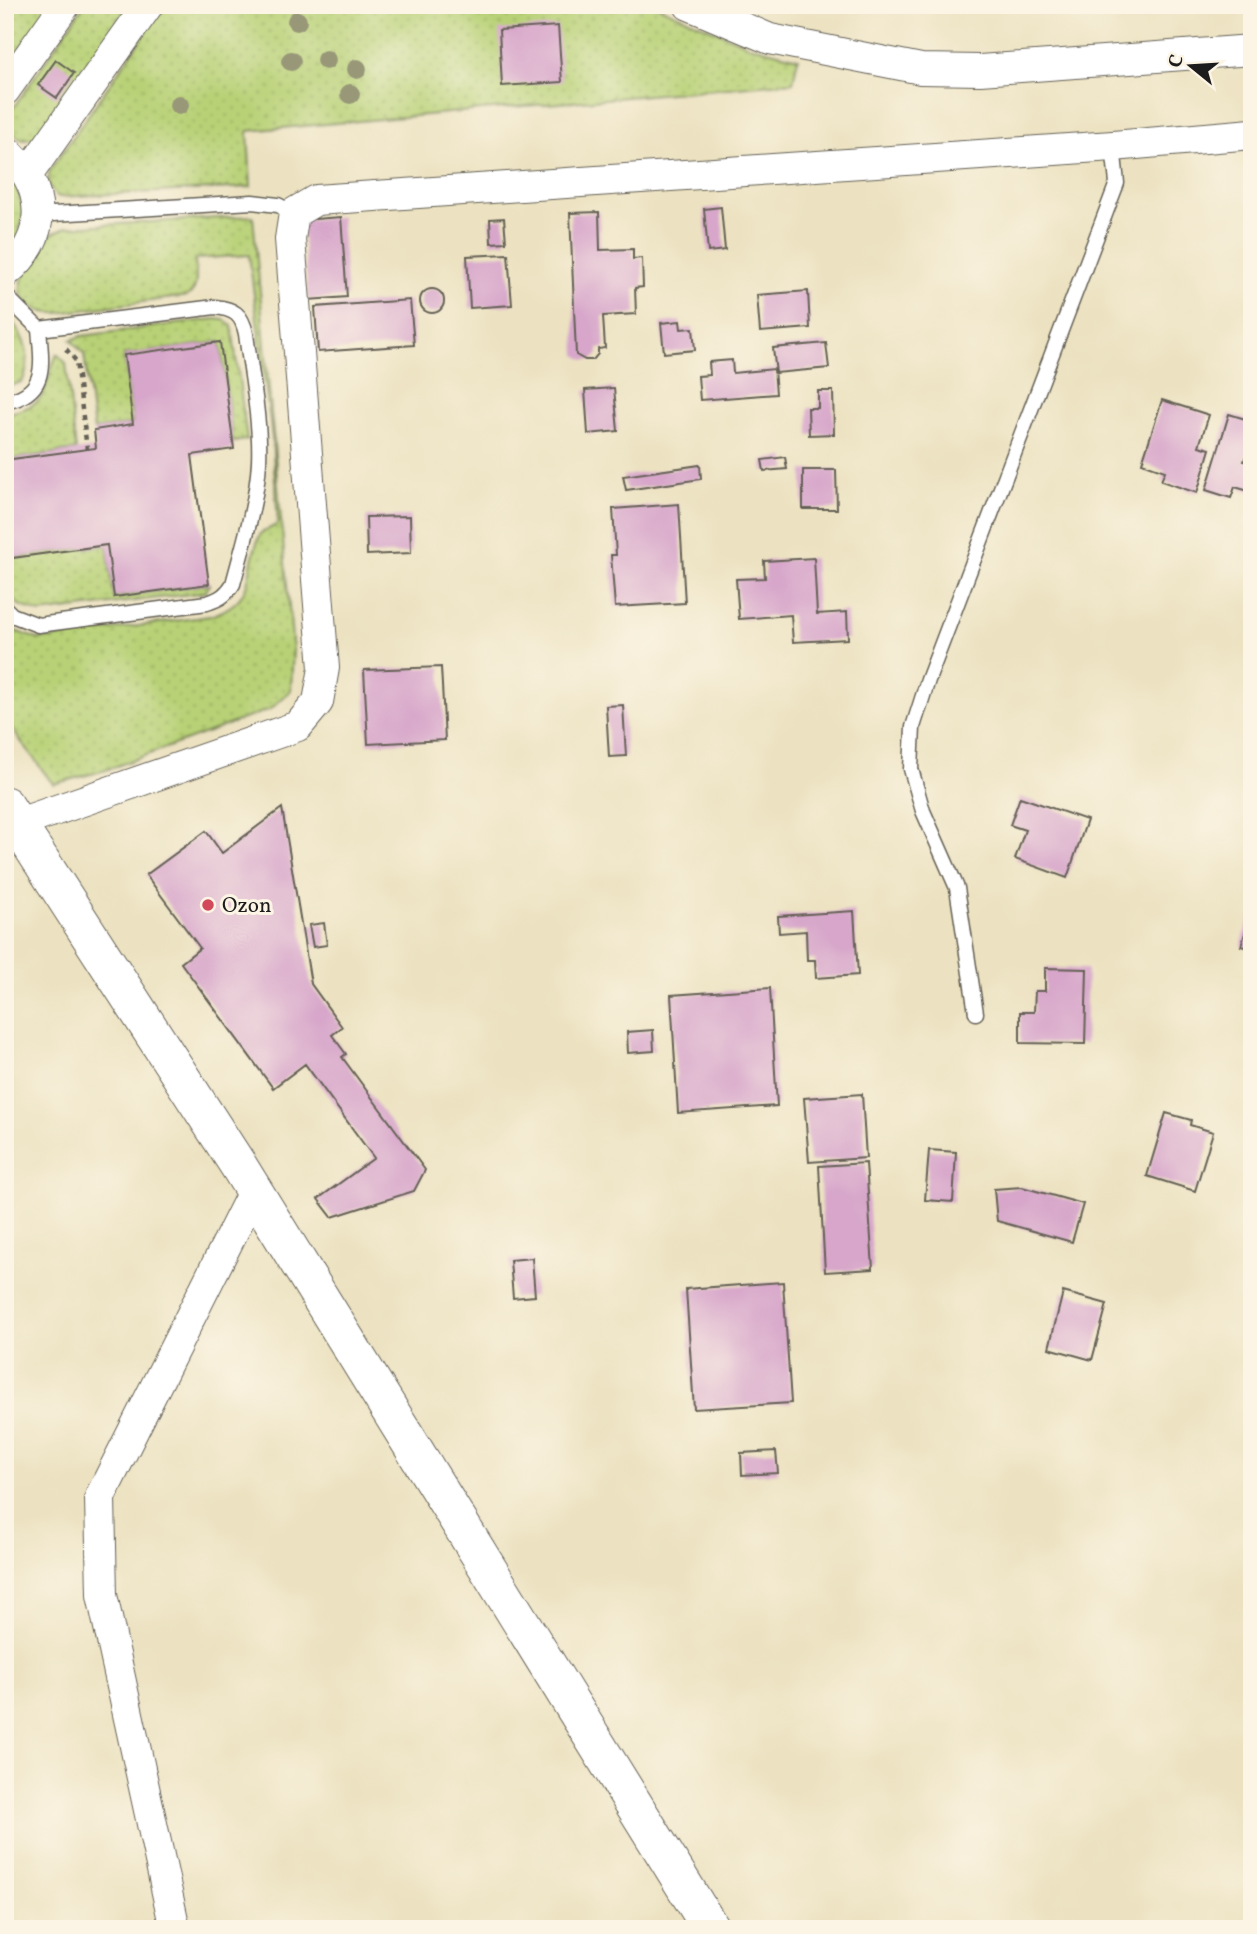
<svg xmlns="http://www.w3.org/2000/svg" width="1257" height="1934" viewBox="0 0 1257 1934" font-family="Vollkorn,serif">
	<defs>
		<pattern id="grass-dots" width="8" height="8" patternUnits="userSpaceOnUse" patternTransform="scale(1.75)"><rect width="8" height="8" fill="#b8d176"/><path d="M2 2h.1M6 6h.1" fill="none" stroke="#9eb366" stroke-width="1.8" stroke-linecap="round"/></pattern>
	</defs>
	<rect width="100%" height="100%" fill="#fcf5e5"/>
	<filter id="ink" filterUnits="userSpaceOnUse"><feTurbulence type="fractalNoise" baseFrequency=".0143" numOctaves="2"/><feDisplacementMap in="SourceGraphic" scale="14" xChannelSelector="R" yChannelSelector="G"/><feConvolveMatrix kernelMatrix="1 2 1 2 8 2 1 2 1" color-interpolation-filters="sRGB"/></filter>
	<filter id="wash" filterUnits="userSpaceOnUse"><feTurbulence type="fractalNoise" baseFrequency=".00686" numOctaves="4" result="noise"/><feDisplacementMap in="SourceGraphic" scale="28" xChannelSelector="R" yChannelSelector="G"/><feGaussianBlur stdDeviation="1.57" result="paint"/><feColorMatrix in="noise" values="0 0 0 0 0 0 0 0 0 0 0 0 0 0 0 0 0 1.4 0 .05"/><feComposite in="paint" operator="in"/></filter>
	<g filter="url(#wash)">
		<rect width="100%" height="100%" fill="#ece2c1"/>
		<path fill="url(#grass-dots)" stroke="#6a7649" stroke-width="2" d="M 5,5 L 50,5 L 5,70 Z
			M 84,5 L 129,5 L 40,133 L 35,138 L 22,139 C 10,133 7,126 10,113 Z
			M 165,5 L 655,5 L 748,45 L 798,58 L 793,82 L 248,131 L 251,187 L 59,197 C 48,190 47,182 50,170 Z
			M 5,169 C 29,203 29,222 5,256 Z
			M 253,216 L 293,649 L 291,690 L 271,709 L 106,770 L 53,784 L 5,720 L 5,627 L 37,639 L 53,638 L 210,616 C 261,599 242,570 261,533 L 278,524 L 272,438 L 249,255 L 195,259 C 195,271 200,288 188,296 L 58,313 C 41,314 27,307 20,291 L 23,276 L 46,240 L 51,234 L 67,227 Z
			M 5,313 C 23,333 35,357 22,382 L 5,388 Z
			M 215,319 L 224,320 L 232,326 L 247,440 L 233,442 L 220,342 L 124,355 L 133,424 L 94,430 L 84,354 L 71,340 L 82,336 Z
			M 57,354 L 66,363 L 76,450 L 5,460 L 5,414 C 53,404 41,391 57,354 Z
			M 107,545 L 114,597 L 209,584 L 209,586 L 205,592 L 40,613 L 19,605 L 5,591 L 5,559 Z"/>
		<g id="blocks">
			<path fill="#d7a6ca" d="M 558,26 L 562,82 L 502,86 L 499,30 Z
				M 56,60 L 74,73 L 57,98 L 38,85 Z
				M 721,207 L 725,250 L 708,252 L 704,209 Z
				M 599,212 L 600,250 L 633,249 L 633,259 L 642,258 L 643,287 L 635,288 L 636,314 L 603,316 L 605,348 L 598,349 L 598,354 L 593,360 L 585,360 L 576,355 L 570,213 Z
				M 341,217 L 347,297 L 308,300 L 302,220 Z
				M 504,218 L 506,242 L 491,243 L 490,219 Z
				M 508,254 L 512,305 L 470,308 L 467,256 Z
				M420 301a12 12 0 1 1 24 0a12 12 0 1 1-24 0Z
				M 808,291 L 810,328 L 760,332 L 757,295 Z
				M 410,300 L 414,345 L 318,352 L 315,307 Z
				M 680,321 L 681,329 L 693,328 L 695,350 L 664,353 L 661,323 Z
				M 220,342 L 234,449 L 192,455 L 209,584 L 114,597 L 107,545 L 5,559 L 5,460 L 96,448 L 94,430 L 133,424 L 124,355 Z
				M 826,343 L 829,368 L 776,373 L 773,348 Z
				M 732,360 L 733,373 L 774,369 L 776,394 L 700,400 L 698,376 L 710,375 L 709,362 Z
				M 614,388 L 618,431 L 588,434 L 585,390 Z
				M 818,391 L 833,391 L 834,434 L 809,435 L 808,408 L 818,408 Z
				M 1162,400 L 1209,415 L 1199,446 L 1210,449 L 1197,493 L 1161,481 L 1165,471 L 1142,463 Z
				M 1229,414 L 1252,421 L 1252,436 L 1244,461 L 1252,463 L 1252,492 L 1235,487 L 1231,498 L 1206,490 Z
				M 785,457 L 787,469 L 764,471 L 762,460 Z
				M 700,465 L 701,479 L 626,490 L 623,476 Z
				M 803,470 L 836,470 L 837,509 L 803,509 Z
				M 679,504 L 685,603 L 615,607 L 611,555 L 616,555 L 613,509 Z
				M 410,516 L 411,553 L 367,555 L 366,517 Z
				M 814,558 L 817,614 L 847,612 L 848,639 L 793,642 L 791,615 L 739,619 L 736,579 L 765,578 L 764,561 Z
				M 441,667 L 445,740 L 368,744 L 364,670 Z
				M 623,705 L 626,756 L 609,757 L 606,706 Z
				M 1020,797 L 1087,820 L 1067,878 L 1015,859 L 1025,830 L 1010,825 Z
				M 282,808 L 311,984 L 342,1027 L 332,1035 L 346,1054 L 342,1057 L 425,1170 L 414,1191 L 332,1217 L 318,1199 L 374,1158 L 305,1064 L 273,1088 L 181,963 L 200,948 L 146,875 L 206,831 L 222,853 Z
				M 854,911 L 858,975 L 816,978 L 815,960 L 807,960 L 806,931 L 779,933 L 778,916 Z
				M 1251,915 L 1252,915 L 1252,949 L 1241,946 Z
				M 324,923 L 327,945 L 313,947 L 309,925 Z
				M 1045,968 L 1087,969 L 1085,1044 L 1020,1043 L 1020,1012 L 1034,1012 L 1035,991 L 1045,991 Z
				M 770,988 L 777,1106 L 678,1113 L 671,995 Z
				M 653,1030 L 654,1051 L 628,1053 L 627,1032 Z
				M 862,1094 L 866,1158 L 809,1162 L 804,1098 Z
				M 1166,1113 L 1191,1120 L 1190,1125 L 1213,1132 L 1195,1191 L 1147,1176 Z
				M 929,1150 L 956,1152 L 953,1202 L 925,1200 Z
				M 866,1163 L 873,1269 L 825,1272 L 819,1166 Z
				M 1022,1187 L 1083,1204 L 1072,1242 L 997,1221 L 994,1189 Z
				M 532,1258 L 535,1296 L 513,1298 L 510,1260 Z
				M 783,1282 L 791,1403 L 694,1409 L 686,1289 Z
				M 1063,1292 L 1107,1304 L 1092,1360 L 1049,1348 Z
				M 776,1451 L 778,1473 L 742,1475 L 741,1453 Z"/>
		</g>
	</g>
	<g filter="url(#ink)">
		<use href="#blocks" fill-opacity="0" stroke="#656156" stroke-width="2"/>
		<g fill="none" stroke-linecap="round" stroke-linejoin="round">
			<defs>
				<path id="service" d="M 37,215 L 252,202 L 278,205 L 294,213
					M 5,295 L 39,329 C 42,365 48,393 5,402
					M 5,608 L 12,615 L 38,625 L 207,603 C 220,599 226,595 233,584 C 243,546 257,501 259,462 C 261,422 251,374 246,334 C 242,314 234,309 215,307 L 39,329
					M 976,1013 L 957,888 L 923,811 L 911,769 L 913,727 L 928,680 L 1117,183 L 1113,146"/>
				<path id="minor" d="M 689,5 L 770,39 L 921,69 L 980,70 L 1252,50
					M 5,90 L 65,5
					M 5,150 C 47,185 50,238 5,273
					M 28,174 L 148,5
					M 19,823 L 298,726 L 318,702 L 324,668 L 290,239 L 294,213 L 316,200 L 1113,146 L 1252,134
					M 175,1929 L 102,1595 L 100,1497 L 254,1190"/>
				<path id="tertiary" d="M 5,805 L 238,1165 L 711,1929"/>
			</defs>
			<use href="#service" stroke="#656156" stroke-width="17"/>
			<use href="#minor" stroke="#656156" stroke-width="32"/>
			<use href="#tertiary" stroke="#656156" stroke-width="39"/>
			<path stroke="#656156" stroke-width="4.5" stroke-dasharray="5 5" stroke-linecap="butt" d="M 66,349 L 76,361 L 87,449"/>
			<use href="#service" stroke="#fff" stroke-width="14"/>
			<use href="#minor" stroke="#fff" stroke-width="30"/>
			<use href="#tertiary" stroke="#fff" stroke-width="37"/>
		</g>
		<g fill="#989878">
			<circle cx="297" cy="21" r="10"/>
			<circle cx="326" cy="60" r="10"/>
			<circle cx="291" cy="61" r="10"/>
			<circle cx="357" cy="69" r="10"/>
			<circle cx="350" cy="94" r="10"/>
			<circle cx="179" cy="105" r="10"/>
		</g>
	</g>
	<circle fill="#d1495b" stroke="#fcf5e5" stroke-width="2.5" cx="208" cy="905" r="7"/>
	<g text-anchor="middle" stroke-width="6" stroke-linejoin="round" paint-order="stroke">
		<g font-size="21" fill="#1c1c1c" stroke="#fcf5e5" text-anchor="start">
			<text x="222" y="912">Ozon</text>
		</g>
	</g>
	<rect width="1257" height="1934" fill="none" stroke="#fcf5e5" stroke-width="28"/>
	<g transform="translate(1191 66) rotate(288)" stroke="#fcf5e5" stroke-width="5" paint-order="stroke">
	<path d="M0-5L12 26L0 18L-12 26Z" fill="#1c1c1c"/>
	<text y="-10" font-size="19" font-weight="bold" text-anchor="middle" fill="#1c1c1c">С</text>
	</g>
</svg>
